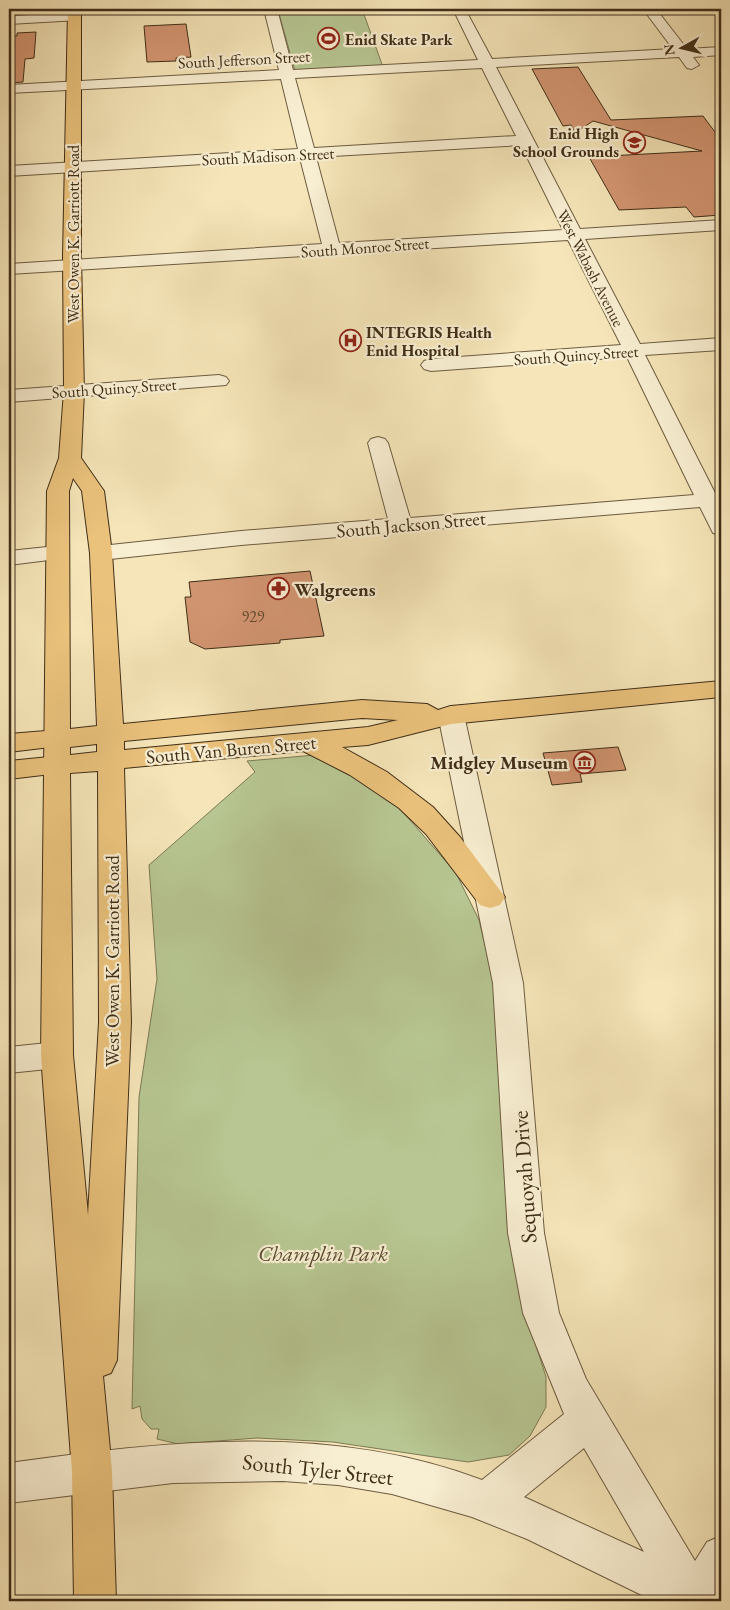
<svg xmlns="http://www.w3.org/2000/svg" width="730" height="1610" viewBox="0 0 730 1610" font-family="'EB Garamond',serif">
	<rect width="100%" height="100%" fill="#f5e5b8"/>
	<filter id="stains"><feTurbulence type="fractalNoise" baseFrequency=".004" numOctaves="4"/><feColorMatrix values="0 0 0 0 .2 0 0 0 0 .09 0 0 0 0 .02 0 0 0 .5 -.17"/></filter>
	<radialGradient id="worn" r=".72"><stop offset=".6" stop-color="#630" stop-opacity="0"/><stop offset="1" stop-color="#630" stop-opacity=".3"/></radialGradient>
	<path fill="#b7c692" stroke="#7c7a55" d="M 308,9 L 362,9 L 383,67 L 295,71 L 278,10 Z
		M 315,755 L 353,773 L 396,804 L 456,873 L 479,920 L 495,986 L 523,1304 L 546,1377 L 546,1407 L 530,1436 L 509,1455 L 468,1462 L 333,1442 L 257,1438 L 178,1444 L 157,1439 L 159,1429 L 151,1429 L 142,1419 L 140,1406 L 132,1409 L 139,1097 L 157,979 L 149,865 L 255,772 L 247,761 Z"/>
	<path fill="#d29571" stroke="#402e18" d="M 186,24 L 191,57 L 176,58 L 176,61 L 147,62 L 144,26 Z
		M 36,32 L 34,58 L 25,59 L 23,82 L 9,83 L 9,36 L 17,36 L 17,33 Z
		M 578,67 L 611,120 L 703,116 L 721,140 L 721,215 L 694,217 L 686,207 L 619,210 L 589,157 L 702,151 L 593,121 L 575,133 L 571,125 L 563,126 L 532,69 Z
		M 310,571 L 324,636 L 280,640 L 280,643 L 205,649 L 190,642 L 185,597 L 191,597 L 189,582 Z
		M 618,747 L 626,770 L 580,774 L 582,782 L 552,785 L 543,753 Z"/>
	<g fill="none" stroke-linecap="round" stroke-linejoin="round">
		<defs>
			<path id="minor" d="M 264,9 L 277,9 L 293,70 L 478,60 L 453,9 L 465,9 L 492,59 L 673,49 L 643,9 L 656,9 L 687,49 L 721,47 L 721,55 L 693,57 L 699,65 L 692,69 L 687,68 L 679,57 L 496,67 L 580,229 L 721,220 L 721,230 L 585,239 L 640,344 L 721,338 L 721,350 L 645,355 L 715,493 L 721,492 L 721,535 L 713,533 L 700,507 L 241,545 L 101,560 L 93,558 L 90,553 L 93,548 L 101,546 L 241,531 L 388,519 L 368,443 L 371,439 L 378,437 L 385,439 L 388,443 L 410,518 L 694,495 L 627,357 L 431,371 L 424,369 L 421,365 L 424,361 L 431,359 L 621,345 L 568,240 L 9,274 L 9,264 L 322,244 L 300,158 L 9,176 L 9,166 L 298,149 L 281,79 L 9,93 L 9,85 L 279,70 ZM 482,68 L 516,136 L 314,148 L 295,78 ZM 521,145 L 563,230 L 339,243 L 316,157 Z
				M 74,13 L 81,17 L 79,20 L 9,24 L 9,16 Z
				M 219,375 L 226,377 L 229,381 L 226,385 L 9,402 L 9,390 Z
				M 57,546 L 65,548 L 68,553 L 65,558 L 9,565 L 9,551 Z
				M 451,706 L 460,709 L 464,715 L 523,983 L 544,1233 L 559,1313 L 586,1379 L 695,1561 L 707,1542 L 721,1536 L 721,1601 L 654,1601 L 527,1539 L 472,1517 L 392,1494 L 338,1485 L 283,1481 L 173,1483 L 9,1503 L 9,1463 C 166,1441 330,1422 482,1480 L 564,1414 L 523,1313 L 508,1233 L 493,983 L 438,715 L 442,709 ZM 584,1448 L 644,1552 L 524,1497 Z
				M 57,1042 L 68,1046 L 73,1055 L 68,1064 L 57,1068 L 9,1073 L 9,1047 Z"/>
			<path id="major" d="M 58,730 L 67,733 L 71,739 L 67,745 L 9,752 L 9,734 Z
				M 59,756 L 68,758 L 72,765 L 68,772 L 9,779 L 9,761 Z"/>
			<path id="highway" d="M 68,9 L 81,9 L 81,256 L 84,391 L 81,458 L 104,491 L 112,553 L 123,724 L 362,700 L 427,704 L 438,710 L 451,706 L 721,681 L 721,697 L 451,724 L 368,745 L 342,747 L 387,772 L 433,807 L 460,837 L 505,897 L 500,905 L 490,908 L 480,905 L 426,834 L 399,808 L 350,775 L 303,751 L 124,768 L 131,1022 L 117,1360 L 111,1373 L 103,1376 L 112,1471 L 116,1601 L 74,1601 L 72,1471 L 41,1055 L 47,491 L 59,458 L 64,391 L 63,256 ZM 73,478 L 82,491 L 90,553 L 97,726 L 70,729 L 69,491 ZM 362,718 L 398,720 L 368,727 L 124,750 L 124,741 ZM 97,744 L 97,752 L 70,755 L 70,747 ZM 98,771 L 99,1022 L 88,1215 L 73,1055 L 70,773 Z"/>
		</defs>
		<use href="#minor" stroke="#6d5c40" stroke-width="2"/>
		<use href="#major" stroke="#402e18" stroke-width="2"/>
		<use href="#highway" stroke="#402e18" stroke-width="2"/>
		<use href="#minor" fill="#f8eed1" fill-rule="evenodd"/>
		<use href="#major" fill="#eac27c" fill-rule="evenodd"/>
		<use href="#highway" fill="#eac27c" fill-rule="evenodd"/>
	</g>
	<defs>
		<symbol id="stadium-ring" viewBox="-11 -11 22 22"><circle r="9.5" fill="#f8eed1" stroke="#8f2418" stroke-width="1.5"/><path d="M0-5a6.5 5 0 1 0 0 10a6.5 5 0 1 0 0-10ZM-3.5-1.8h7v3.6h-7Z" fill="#8f2418"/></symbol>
		<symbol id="school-ring" viewBox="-11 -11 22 22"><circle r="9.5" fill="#f8eed1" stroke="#8f2418" stroke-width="1.5"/><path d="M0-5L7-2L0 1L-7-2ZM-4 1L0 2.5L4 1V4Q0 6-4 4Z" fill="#8f2418"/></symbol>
		<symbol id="hospital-ring" viewBox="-11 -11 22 22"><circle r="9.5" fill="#f8eed1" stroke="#8f2418" stroke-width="1.5"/><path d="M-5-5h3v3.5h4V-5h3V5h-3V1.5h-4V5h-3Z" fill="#8f2418"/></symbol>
		<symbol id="pharmacy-ring" viewBox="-11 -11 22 22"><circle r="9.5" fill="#f8eed1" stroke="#8f2418" stroke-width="1.5"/><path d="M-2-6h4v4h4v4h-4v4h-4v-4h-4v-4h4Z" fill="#8f2418"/></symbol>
		<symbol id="museum-ring" viewBox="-11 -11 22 22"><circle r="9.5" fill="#f8eed1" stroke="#8f2418" stroke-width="1.5"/><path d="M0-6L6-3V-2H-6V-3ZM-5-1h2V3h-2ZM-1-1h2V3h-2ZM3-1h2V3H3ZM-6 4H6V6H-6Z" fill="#8f2418"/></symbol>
	</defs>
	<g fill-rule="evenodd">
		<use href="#stadium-ring" x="316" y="26" width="25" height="25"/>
		<use href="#school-ring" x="622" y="130" width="25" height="25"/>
		<use href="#hospital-ring" x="338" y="328" width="25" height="25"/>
		<use href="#pharmacy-ring" x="266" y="576" width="25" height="25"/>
		<use href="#museum-ring" x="572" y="750" width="25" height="25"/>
	</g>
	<g text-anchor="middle" stroke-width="4.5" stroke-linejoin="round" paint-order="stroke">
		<g font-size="16" font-weight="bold" fill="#402e18" stroke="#f8eed1" text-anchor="start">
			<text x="345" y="45">Enid Skate Park</text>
			<text x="619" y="139" text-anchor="end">Enid High<tspan x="619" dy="18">School Grounds</tspan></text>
			<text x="366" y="338">INTEGRIS Health<tspan x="366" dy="18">Enid Hospital</tspan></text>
		</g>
		<g font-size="16" fill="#402e18" stroke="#f8eed1">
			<text transform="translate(244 59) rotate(-3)" y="6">South Jefferson Street</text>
			<text transform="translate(268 156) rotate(-3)" y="6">South Madison Street</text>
			<text transform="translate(73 234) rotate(-90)" y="6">West Owen K. Garriott Road</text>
			<text transform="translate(365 247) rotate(-4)" y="6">South Monroe Street</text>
			<text transform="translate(591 268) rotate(63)" y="6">West Wabash Avenue</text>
			<text transform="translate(576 355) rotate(-4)" y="6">South Quincy Street</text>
			<text transform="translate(114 388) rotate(-4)" y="6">South Quincy Street</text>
		</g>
		<g font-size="16" fill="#64482e">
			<text x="253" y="622">929</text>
		</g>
		<g font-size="19" fill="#402e18" stroke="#f8eed1">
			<text transform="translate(411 524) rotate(-5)" y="7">South Jackson Street</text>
			<text transform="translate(231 749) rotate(-5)" y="7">South Van Buren Street</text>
			<text transform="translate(112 961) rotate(-90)" y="7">West Owen K. Garriott Road</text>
		</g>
		<g font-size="19" font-weight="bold" fill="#402e18" stroke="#f8eed1" text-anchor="start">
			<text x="294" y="596">Walgreens</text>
			<text x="568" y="769" text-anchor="end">Midgley Museum</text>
		</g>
		<g font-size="22" fill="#402e18" stroke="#f8eed1">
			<text transform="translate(524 1177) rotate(-94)" y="8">Sequoyah Drive</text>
			<text transform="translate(318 1469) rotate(6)" y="8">South Tyler Street</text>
		</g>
		<g font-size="22" font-style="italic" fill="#584c30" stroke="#f8eed1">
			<text x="323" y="1261">Champlin Park</text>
		</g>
	</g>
	<rect width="730" height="1610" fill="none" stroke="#f5e5b8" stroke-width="30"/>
	<rect x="10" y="10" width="710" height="1590" fill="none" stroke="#402e18" stroke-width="2.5"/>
	<rect x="15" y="15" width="700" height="1580" fill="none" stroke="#402e18"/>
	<g transform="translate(682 48) rotate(262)" stroke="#f8eed1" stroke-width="4" paint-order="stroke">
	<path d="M0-4L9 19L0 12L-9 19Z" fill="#402e18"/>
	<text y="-8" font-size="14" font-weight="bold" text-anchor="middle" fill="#402e18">N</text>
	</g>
	<rect width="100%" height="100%" filter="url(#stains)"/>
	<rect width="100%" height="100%" fill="url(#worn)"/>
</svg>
